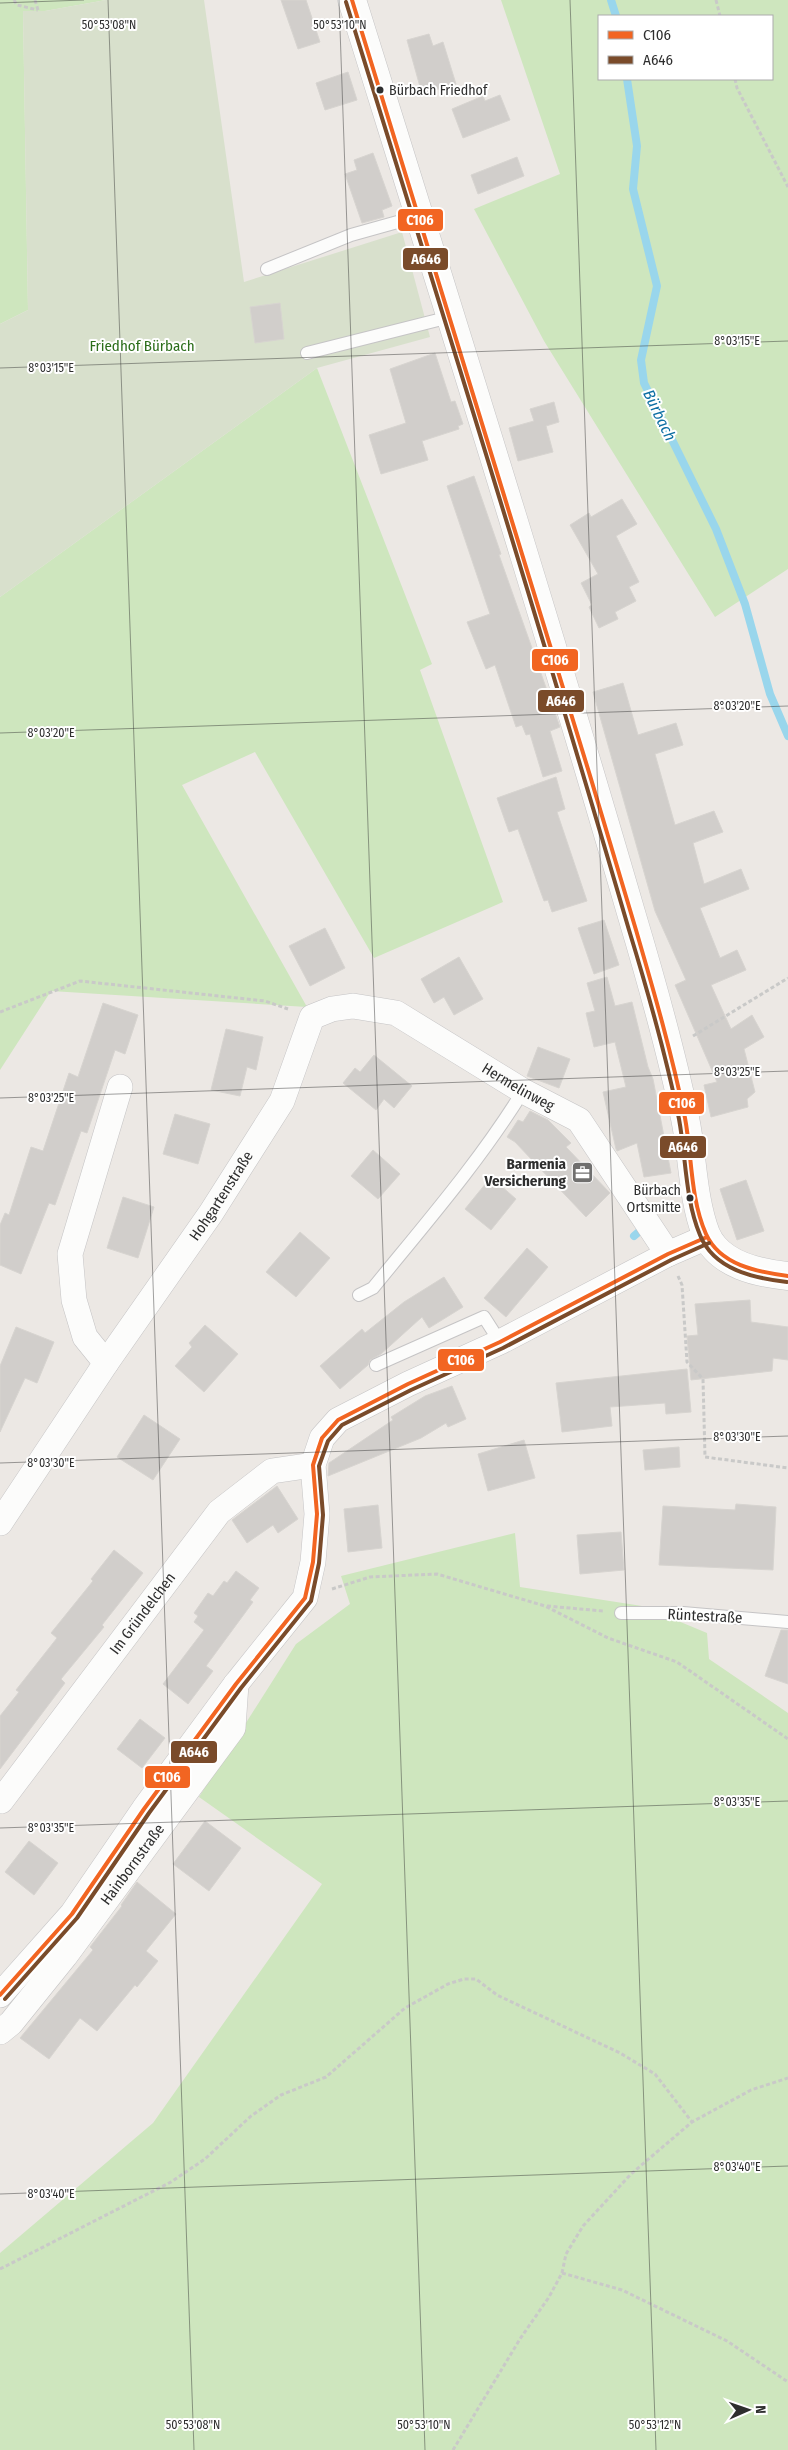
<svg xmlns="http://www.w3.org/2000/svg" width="788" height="2450" viewBox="0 0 788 2450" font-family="'Fira Sans Condensed',sans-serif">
	<rect width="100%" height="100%" fill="#ece8e4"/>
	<path fill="#cee6be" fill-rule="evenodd" d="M 0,0 L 106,0 L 45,11 L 23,11 L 28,310 L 0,324 Z
		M 501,0 L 788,0 L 788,569 L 715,617 L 544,341 L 474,209 L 560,174 ZM 772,16 L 772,79 L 599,79 L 599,16 Z
		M 317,368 L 432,664 L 420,670 L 503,902 L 374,958 L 255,752 L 182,785 L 307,1007 L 51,991 L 0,1070 L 0,597 Z
		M 515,1533 L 520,1587 L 642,1606 L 707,1633 L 709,1659 L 788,1713 L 788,2450 L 0,2450 L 0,2253 L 153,2123 L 322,1884 L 199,1797 L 296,1644 L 350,1604 L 341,1576 Z"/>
	<path fill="#d8e0cc" d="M 106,0 L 204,0 L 244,282 L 402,232 L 430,337 L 317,368 L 0,597 L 0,324 L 28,310 L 23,11 L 45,11 Z"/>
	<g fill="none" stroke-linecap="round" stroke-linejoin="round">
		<path stroke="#99d6ec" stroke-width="8" d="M 611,0 L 616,16
			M 627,79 L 637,146 L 633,189 L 657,286 L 641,360 L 644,383 L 716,529 L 745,604 L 770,694 L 788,736
			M 634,1236 L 641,1230"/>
	</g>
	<path fill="#d1cecb" stroke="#d7d4d0" d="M 281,0 L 306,0 L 320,42 L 298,49 Z
		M 429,34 L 433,46 L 443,42 L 456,84 L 422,94 L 407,40 Z
		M 348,72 L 357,100 L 325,110 L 316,83 Z
		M 500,95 L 510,120 L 463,138 L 452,109 L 483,96 L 485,101 Z
		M 373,153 L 392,206 L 382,210 L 384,217 L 362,223 L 345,174 L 357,170 L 354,160 Z
		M 517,157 L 524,176 L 478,194 L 471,175 Z
		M 280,303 L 284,339 L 255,343 L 250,307 Z
		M 435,353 L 451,402 L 455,401 L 463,424 L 458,426 L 459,429 L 422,441 L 428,460 L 381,474 L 369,435 L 406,423 L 390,369 Z
		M 554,402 L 559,422 L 546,426 L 553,452 L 518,461 L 509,428 L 534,421 L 530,409 Z
		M 474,476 L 501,554 L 499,555 L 560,727 L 550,731 L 562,771 L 543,777 L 530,734 L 526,735 L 522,725 L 516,727 L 495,665 L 486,669 L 467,622 L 490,614 L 447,486 Z
		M 622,499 L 637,524 L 616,536 L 639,582 L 629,587 L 636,601 L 615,612 L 618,619 L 599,628 L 589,607 L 592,605 L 581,583 L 598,574 L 570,525 L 589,513 L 591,517 Z
		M 623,683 L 638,735 L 676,723 L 683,745 L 655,754 L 675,825 L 714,811 L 723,832 L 693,843 L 704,884 L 741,869 L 749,889 L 700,908 L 720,958 L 737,950 L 746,970 L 711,985 L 731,1029 L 752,1015 L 764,1037 L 744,1049 L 755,1092 L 747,1099 L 748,1107 L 711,1117 L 704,1085 L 717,1082 L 675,985 L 686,980 L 655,911 L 593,692 Z
		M 556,777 L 565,809 L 557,812 L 587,901 L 552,912 L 548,900 L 544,901 L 518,829 L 509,832 L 497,798 Z
		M 604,920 L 619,965 L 594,974 L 578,928 Z
		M 325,928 L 345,968 L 310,986 L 289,946 Z
		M 459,957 L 483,999 L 454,1015 L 444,997 L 434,1003 L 421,979 Z
		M 607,977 L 615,1006 L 632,1002 L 648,1067 L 653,1079 L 671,1173 L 644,1177 L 637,1143 L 617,1151 L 616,1149 L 603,1092 L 626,1087 L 615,1042 L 594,1047 L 586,1013 L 595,1011 L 587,983 Z
		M 103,1003 L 138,1015 L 125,1054 L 115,1050 L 87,1133 L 81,1131 L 55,1205 L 49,1203 L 21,1274 L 0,1265 L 0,1225 L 5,1213 L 9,1215 L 31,1147 L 43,1151 L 69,1073 L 78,1077 Z
		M 226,1029 L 263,1037 L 256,1070 L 247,1067 L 240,1096 L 211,1090 Z
		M 538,1047 L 570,1059 L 559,1088 L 527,1076 Z
		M 374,1055 L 412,1086 L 394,1108 L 384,1099 L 376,1110 L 343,1083 L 355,1068 L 360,1072 Z
		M 530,1111 L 548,1120 L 571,1143 L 566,1147 L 610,1193 L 586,1217 L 515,1142 L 507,1137 L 518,1120 L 523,1122 Z
		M 175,1114 L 210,1124 L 198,1164 L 163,1154 Z
		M 373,1150 L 400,1174 L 378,1199 L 351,1176 Z
		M 491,1177 L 516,1199 L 491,1230 L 465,1209 Z
		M 746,1180 L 764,1231 L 737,1240 L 720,1189 Z
		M 123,1197 L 154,1207 L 138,1258 L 107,1248 Z
		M 300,1232 L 330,1258 L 296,1297 L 266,1272 Z
		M 527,1248 L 548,1267 L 506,1317 L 484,1298 Z
		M 444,1277 L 463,1307 L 429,1328 L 422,1317 L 381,1354 L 370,1360 L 368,1365 L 340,1389 L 320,1366 L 362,1329 L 365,1333 L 404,1302 Z
		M 750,1300 L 751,1322 L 788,1327 L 788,1360 L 773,1358 L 772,1371 L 691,1380 L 687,1336 L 698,1335 L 695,1304 Z
		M 205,1325 L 238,1354 L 204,1392 L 175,1366 L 192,1347 L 189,1343 Z
		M 16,1327 L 54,1342 L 37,1383 L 25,1378 L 0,1432 L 0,1366 Z
		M 687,1369 L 691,1412 L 666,1414 L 665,1403 L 610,1407 L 612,1426 L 562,1432 L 556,1383 Z
		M 452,1386 L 466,1419 L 448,1427 L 446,1423 L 421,1438 L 328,1476 L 329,1463 L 393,1420 L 391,1417 L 425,1396 Z
		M 144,1415 L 180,1439 L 153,1480 L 117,1457 Z
		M 524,1440 L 535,1478 L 488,1491 L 478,1454 Z
		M 679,1447 L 680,1467 L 645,1470 L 643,1450 Z
		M 277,1486 L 298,1519 L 278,1533 L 273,1525 L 247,1543 L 232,1520 Z
		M 736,1504 L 776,1507 L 773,1570 L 659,1565 L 663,1506 L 735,1510 Z
		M 378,1505 L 382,1548 L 348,1552 L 344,1509 Z
		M 621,1532 L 624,1570 L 580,1574 L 577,1535 Z
		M 114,1550 L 143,1573 L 102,1625 L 104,1627 L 61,1679 L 65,1683 L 0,1769 L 0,1716 L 19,1692 L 16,1690 L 57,1638 L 51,1633 L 93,1581 L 91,1579 Z
		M 236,1571 L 259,1588 L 250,1600 L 253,1602 L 206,1666 L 213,1671 L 188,1704 L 163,1684 L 204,1630 L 194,1622 L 198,1616 L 194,1613 L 208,1593 L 213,1596 L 224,1581 L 227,1583 Z
		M 781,1630 L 788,1630 L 788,1684 L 765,1676 Z
		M 140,1719 L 165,1738 L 142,1768 L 117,1749 Z
		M 205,1821 L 241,1848 L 209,1891 L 173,1864 Z
		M 29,1841 L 58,1863 L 34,1895 L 5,1872 Z
		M 137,1882 L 176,1914 L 146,1951 L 158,1961 L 137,1987 L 135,1985 L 97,2031 L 80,2018 L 49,2059 L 20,2038 L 93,1950 L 90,1947 L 122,1906 L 121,1905 Z"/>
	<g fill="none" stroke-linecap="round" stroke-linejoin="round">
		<defs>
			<path id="service" d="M 267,269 L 351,235 L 419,216
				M 307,353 L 450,317
				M 359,1295 L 373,1288 C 425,1224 480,1161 523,1091
				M 376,1365 L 484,1317 L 500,1342
				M 621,1613 L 683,1613 L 788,1622"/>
			<g id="minor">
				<path d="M 106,1363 L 85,1337 L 74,1300 L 70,1254 L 120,1087"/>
				<path id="s1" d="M 0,1523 L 106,1363 L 211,1213 L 282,1101 L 312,1017 L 332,1009 L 353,1006 L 396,1013 L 523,1091 L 579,1120 L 668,1254"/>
				<path id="s2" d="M 1,1801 L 219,1512 L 272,1471 L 313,1465"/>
				<path d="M 0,1995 L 72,1914 L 144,1809 L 236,1684 L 305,1598 L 313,1562 L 317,1514 L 313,1465 L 322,1438 L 338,1420 L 408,1384 L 500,1342 L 668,1254 L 707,1237"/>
				<path id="s3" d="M 0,2032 L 11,2023 L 65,1956 L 233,1728 L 236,1684"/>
			</g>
			<path id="tertiary" d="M 352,0 C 447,305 543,610 632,916 C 652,983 671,1050 685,1118 C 693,1156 692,1197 706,1234 C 719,1265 758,1273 788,1276"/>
		</defs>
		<use href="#service" stroke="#c5c4c5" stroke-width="14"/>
		<use href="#minor" stroke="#c5c4c5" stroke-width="26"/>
		<use href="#tertiary" stroke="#c5c4c5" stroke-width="29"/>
		<path stroke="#c9c9c8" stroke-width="3" stroke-dasharray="4 2.5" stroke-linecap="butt" d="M 14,0 L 17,5 L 38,10
			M 35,0 L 38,10
			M 716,0 L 720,16
			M 735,79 L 737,88 L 788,187
			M 0,1012 L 80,981 L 265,1001 L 288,1009
			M 693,1036 L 788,978
			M 678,1276 L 682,1285 L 687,1362 L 703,1379 L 705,1457 L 788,1468
			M 332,1589 L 370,1577 L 437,1574 L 545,1606 L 608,1638 L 677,1662 L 788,1739
			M 547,1606 L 603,1611
			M 0,2269 L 171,2182 L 205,2159 L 251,2116 L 281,2095 L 326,2077 L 405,2008 L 448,1984 L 464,1979 L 476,1979 L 497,1995 L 620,2053 L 655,2074 L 692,2122
			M 562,2273 L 622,2290 L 727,2341 L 788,2382
			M 453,2450 L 520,2339 L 549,2297 L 562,2273 L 566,2254 L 583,2226 L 631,2174 L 692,2122 L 751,2090 L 788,2078"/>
		<use href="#service" stroke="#fcfcfb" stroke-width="12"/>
		<use href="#minor" stroke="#fcfcfb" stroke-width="25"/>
		<use href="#tertiary" stroke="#fcfcfb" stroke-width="28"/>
		<defs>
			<path id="bus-1" d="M 352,0 C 448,309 544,619 636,930 C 654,992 672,1054 685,1118 C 692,1155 690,1198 706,1234 C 720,1265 757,1272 788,1276
				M 0,1995 L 72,1914 L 144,1809 L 236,1684 L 305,1598 L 313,1562 L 317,1514 L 313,1465 L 322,1438 L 338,1420 L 408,1384 L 500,1342 L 668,1254 L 707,1237"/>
			<path id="bus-2" d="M 346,2 C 442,311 538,619 629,930 C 648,992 666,1055 679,1119 C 686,1157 685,1199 700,1235 C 714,1270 754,1278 787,1282
				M 5,1999 L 77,1918 L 149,1813 L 241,1688 L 311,1601 L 319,1563 L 323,1515 L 319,1466 L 328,1441 L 342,1425 L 411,1390 L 503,1348 L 671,1260 L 709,1243"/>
		</defs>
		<use href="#bus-1" stroke="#fff" stroke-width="8"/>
		<use href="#bus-2" stroke="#fff" stroke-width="8"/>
		<use href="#bus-1" stroke="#f26522" stroke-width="4"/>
		<use href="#bus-2" stroke="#7a4b2a" stroke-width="4"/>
	</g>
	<path fill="none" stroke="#2e2e2e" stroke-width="1" stroke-opacity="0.45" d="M 108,0 L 194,2450M 339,0 L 425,2450M 570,0 L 656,2450M 0,3 L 84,0M 0,368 L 788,341M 0,733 L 788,706M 0,1098 L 788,1071M 0,1463 L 788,1436M 0,1828 L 788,1801M 0,2194 L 788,2166"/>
	<defs>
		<symbol id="office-square" viewBox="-11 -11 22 22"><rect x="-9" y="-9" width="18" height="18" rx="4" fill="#706f6e" stroke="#fff"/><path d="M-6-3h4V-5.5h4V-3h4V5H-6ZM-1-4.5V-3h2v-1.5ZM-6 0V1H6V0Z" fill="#fff"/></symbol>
	</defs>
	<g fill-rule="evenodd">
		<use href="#office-square" x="570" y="1160" width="25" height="25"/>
	</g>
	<g fill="#2e2e2e" stroke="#fff" stroke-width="2">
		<circle cx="380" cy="90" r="4.5"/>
		<circle cx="690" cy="1198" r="4.5"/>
	</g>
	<g text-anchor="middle" stroke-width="4" stroke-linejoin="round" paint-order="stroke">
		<g font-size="14" fill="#2e2e2e" stroke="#fff" text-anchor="start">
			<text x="389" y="95">Bürbach Friedhof</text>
			<text x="681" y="1195" text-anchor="end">Bürbach<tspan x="681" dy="17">Ortsmitte</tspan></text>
		</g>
		<g font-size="15" fill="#2c6e1b" stroke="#fff">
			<text x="142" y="351">Friedhof Bürbach</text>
		</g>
		<g font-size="15" fill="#2e2e2e" stroke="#fff">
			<text dy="5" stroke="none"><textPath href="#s1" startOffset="826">Hermelinweg</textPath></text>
			<text dy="5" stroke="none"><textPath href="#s1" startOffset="395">Hohgartenstraße</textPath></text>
			<text dy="5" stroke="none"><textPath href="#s2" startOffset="235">Im Gründelchen</textPath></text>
			<text transform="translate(705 1616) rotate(3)" y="5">Rüntestraße</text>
			<text dy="5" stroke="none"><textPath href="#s3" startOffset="214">Hainbornstraße</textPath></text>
		</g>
		<g font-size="15" font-weight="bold" fill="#2e2e2e" stroke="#fff" text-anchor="end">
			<text x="566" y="1169">Barmenia<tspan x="566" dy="17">Versicherung</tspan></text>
		</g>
		<g font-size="16" font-style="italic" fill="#0d6fa3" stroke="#fff">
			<text transform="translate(660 415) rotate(64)" y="6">Bürbach</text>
		</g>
	</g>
	<g font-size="12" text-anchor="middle" fill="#2e2e2e" stroke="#fff" stroke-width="4" stroke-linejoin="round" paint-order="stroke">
		<text x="109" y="29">50°53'08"N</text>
		<text x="340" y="29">50°53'10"N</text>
		<text x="737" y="345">8°03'15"E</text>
		<text x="51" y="372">8°03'15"E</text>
		<text x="737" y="710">8°03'20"E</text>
		<text x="51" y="737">8°03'20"E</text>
		<text x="737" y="1076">8°03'25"E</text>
		<text x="51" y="1102">8°03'25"E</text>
		<text x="737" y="1441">8°03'30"E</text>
		<text x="51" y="1467">8°03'30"E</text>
		<text x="737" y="1806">8°03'35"E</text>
		<text x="51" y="1832">8°03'35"E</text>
		<text x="737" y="2171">8°03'40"E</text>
		<text x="51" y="2198">8°03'40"E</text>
		<text x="193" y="2429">50°53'08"N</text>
		<text x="424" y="2429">50°53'10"N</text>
		<text x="655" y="2429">50°53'12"N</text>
	</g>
	<g stroke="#fff" stroke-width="2">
		<rect x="397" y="208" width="47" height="24" rx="5" fill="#f26522"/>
		<rect x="402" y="247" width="47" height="24" rx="5" fill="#7a4b2a"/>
		<rect x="531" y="648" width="48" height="24" rx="5" fill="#f26522"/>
		<rect x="537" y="689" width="48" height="24" rx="5" fill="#7a4b2a"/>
		<rect x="658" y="1091" width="47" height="24" rx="5" fill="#f26522"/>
		<rect x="659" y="1135" width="48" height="24" rx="5" fill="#7a4b2a"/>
		<rect x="437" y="1348" width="48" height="24" rx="5" fill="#f26522"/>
		<rect x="170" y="1740" width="48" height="24" rx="5" fill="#7a4b2a"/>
		<rect x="144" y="1765" width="47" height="24" rx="5" fill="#f26522"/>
	</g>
	<g font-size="14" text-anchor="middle" font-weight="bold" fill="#fff">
		<text x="420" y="225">C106</text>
		<text x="426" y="264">A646</text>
		<text x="555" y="665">C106</text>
		<text x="561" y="706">A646</text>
		<text x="682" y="1108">C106</text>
		<text x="683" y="1152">A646</text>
		<text x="461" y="1365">C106</text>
		<text x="194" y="1757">A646</text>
		<text x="167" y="1782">C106</text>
	</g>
	<rect x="598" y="15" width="175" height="65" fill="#ffffff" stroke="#ababab"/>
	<rect x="608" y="31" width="25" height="8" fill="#f26522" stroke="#ababab"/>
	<text x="643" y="40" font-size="15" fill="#2e2e2e">C106</text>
	<rect x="608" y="56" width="25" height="8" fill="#7a4b2a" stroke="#ababab"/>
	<text x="643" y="65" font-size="15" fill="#2e2e2e">A646</text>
	<g transform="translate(748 2410) rotate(88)" stroke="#ffffff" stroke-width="4" paint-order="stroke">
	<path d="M0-4L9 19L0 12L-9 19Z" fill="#2e2e2e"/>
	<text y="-8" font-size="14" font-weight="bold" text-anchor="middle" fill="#2e2e2e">N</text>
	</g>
</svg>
